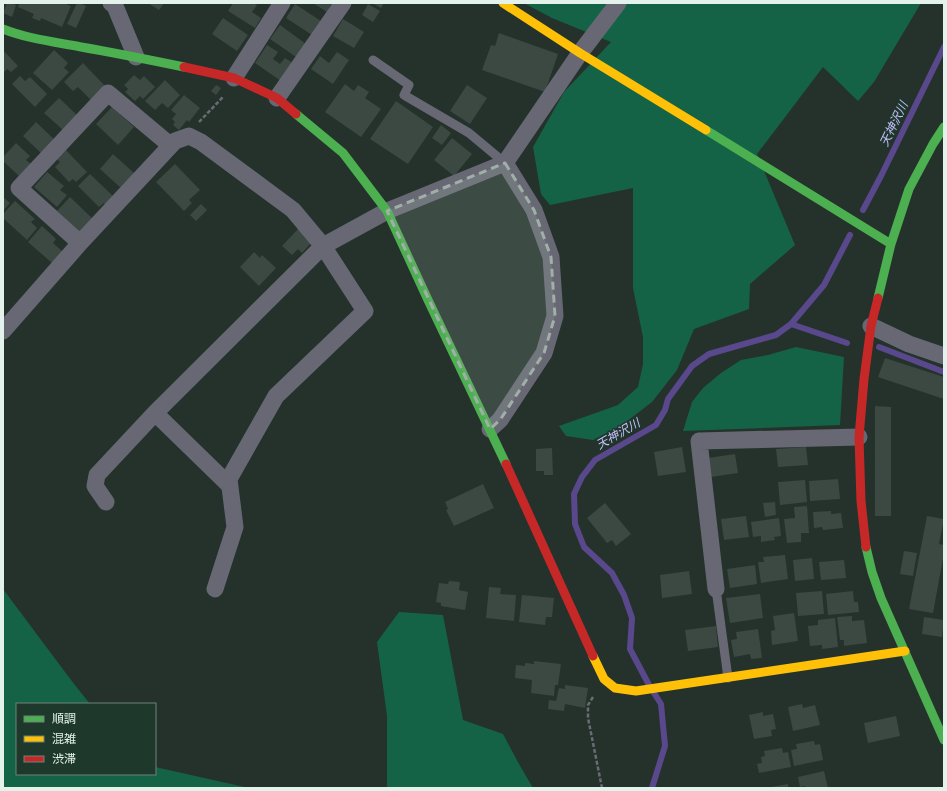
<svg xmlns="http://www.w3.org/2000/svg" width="947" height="791" viewBox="0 0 947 791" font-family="'IBM Plex Sans','Noto Sans JP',sans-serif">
	<rect width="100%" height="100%" fill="#24322b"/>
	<path fill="#156346" d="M 524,3 L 921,3 L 874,82 L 858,101 L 823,67 L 757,154 L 795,245 L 750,284 L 749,309 L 694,329 L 677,370 L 652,402 L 622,425 L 593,440 L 566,436 L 559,426 L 618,405 L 638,387 L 643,364 L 643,337 L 633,288 L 633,188 L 550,205 L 541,194 L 533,147 L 564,92 L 611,42 L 552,18 Z
		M 796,347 L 844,357 L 840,425 L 683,431 L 692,402 L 703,388 L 721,373 L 741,360 L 768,355 Z
		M 3,589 L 71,680 L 90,704 L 17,704 L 17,774 L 155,774 L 155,767 L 249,788 L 3,788 Z
		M 399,612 L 443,615 L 463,720 L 503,734 L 519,764 L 533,788 L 387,788 L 387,716 L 377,642 Z"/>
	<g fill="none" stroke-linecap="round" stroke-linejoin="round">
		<path stroke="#5a488c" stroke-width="6" d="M 863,210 L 881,176 L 944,47
			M 791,324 L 847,343
			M 879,347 L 944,372
			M 649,685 L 630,649 L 632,618 L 624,595 L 612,573 L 584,547 L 575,524 L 574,494 L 582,477 L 595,460 L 656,425 L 665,410 L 668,399 L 692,366 L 709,354 L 776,335 L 791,324 L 824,285 L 850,235
			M 652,788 L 665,746 L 661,704 L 654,693"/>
	</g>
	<path fill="#3c4842" d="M 7,3 L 10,3 L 16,5 L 12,17 L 3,13 Z
		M 19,3 L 64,3 L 71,6 L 62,27 L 41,18 L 40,21 L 32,18 L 34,14 L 18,7 Z
		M 77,3 L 80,3 L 86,6 L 76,28 L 67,24 Z
		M 148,3 L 164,3 L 159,10 Z
		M 233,3 L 253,3 L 257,5 L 252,12 L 261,18 L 255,28 L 228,11 Z
		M 313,3 L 332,3 L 327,12 Z
		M 372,3 L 384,3 L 381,8 Z
		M 295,4 L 321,21 L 312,35 L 286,18 Z
		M 368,4 L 380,11 L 373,22 L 362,15 Z
		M 223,18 L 248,35 L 237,51 L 212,34 Z
		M 343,19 L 364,32 L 354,48 L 333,36 Z
		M 280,25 L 306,44 L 296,57 L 270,39 Z
		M 499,33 L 558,54 L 545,92 L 482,70 L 491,45 L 495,46 Z
		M 267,45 L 278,52 L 273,59 L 280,64 L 285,58 L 293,63 L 281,81 L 255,63 Z
		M 3,50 L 18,66 L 11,72 L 7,69 L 3,73 Z
		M 54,50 L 68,63 L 64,68 L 69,72 L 52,90 L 33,73 Z
		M 337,52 L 349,60 L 333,84 L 311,69 L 320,56 L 329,63 Z
		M 83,63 L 105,86 L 91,100 L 78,87 L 73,91 L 64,82 Z
		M 134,75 L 140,80 L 144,76 L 155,87 L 143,99 L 140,96 L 135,101 L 125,92 L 128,89 L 124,85 Z
		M 20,76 L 25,81 L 30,77 L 47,94 L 35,107 L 12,84 Z
		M 165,80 L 180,95 L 168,108 L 162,103 L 155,110 L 145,101 Z
		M 345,84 L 354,91 L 358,85 L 369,92 L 365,98 L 381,109 L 361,137 L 325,112 Z
		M 216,85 L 221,88 L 216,95 L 211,91 Z
		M 467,85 L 487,98 L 470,124 L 450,111 Z
		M 184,95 L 200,108 L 189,122 L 187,120 L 179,130 L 173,125 L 175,122 L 172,119 L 176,114 L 171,110 Z
		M 59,98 L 77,115 L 63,130 L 44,113 Z
		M 396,101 L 433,127 L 408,164 L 370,139 Z
		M 112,107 L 134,127 L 118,145 L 96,124 Z
		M 36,122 L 55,140 L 42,154 L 23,136 Z
		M 441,125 L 451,133 L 442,145 L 432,138 Z
		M 452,138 L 472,154 L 454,176 L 434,160 Z
		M 16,143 L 30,156 L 26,160 L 31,164 L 19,176 L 3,161 L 3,157 Z
		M 66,150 L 87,172 L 76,182 L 73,179 L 69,182 L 55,167 L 60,162 L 57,159 Z
		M 113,154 L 135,174 L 122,189 L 100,169 Z
		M 175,164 L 200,190 L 189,200 L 192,203 L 184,211 L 156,182 Z
		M 47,172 L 64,186 L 60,190 L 67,195 L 57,207 L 34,187 Z
		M 90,174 L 114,197 L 106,206 L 104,203 L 99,207 L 78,186 Z
		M 3,197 L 10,203 L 3,211 Z
		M 70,197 L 93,219 L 80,232 L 57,211 Z
		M 15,201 L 35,219 L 31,222 L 37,228 L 27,240 L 3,218 L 3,214 Z
		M 201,204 L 207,210 L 196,221 L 190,215 Z
		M 42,226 L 56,239 L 53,243 L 63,252 L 52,263 L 28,242 Z
		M 299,228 L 313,241 L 302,253 L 298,249 L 292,255 L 282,246 Z
		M 254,252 L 260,258 L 262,255 L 276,268 L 259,286 L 240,267 Z
		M 885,358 L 944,377 L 944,399 L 878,377 Z
		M 875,406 L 891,407 L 891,516 L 875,516 Z
		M 682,447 L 686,472 L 658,476 L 654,452 Z
		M 806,447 L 808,465 L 778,467 L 776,449 Z
		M 552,448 L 553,475 L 544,475 L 544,471 L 536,471 L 536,449 Z
		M 735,454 L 738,473 L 711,477 L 708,458 Z
		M 838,479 L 840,499 L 810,501 L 809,481 Z
		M 805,480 L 807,502 L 780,505 L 778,482 Z
		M 483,484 L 494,508 L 454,526 L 446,510 L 448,509 L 445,502 Z
		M 775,502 L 776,515 L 765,517 L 763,503 Z
		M 605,503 L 631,534 L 616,546 L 612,540 L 607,543 L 587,518 Z
		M 807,506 L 809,533 L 801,533 L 801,542 L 787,543 L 784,519 L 795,518 L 794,507 Z
		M 831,511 L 831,514 L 841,513 L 843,528 L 823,530 L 822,527 L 814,528 L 813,512 Z
		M 746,516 L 749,537 L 724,540 L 721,519 Z
		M 927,516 L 944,519 L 939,544 L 944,545 L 944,553 L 933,613 L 909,609 Z
		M 779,518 L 781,536 L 774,537 L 775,540 L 761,542 L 761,536 L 753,537 L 751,522 Z
		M 904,551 L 917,553 L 913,576 L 900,574 Z
		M 785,555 L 788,579 L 761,583 L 758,562 L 764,562 L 763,557 Z
		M 812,558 L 814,579 L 795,581 L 793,560 Z
		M 844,560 L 846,578 L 821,580 L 819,562 Z
		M 755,565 L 757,584 L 730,588 L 727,569 Z
		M 689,571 L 692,594 L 662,598 L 660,575 Z
		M 449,581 L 460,582 L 459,590 L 468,592 L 465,610 L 441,606 L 441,603 L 436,602 L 439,583 L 448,584 Z
		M 489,587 L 501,588 L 500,594 L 516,595 L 514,621 L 486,618 Z
		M 822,591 L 824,614 L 798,616 L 796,593 Z
		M 853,591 L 854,602 L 858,602 L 859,612 L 828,615 L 826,594 Z
		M 760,594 L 763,618 L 730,623 L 726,598 Z
		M 522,595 L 554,598 L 552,617 L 546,617 L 545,625 L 519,622 Z
		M 794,613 L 798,641 L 772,645 L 771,631 L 775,630 L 773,616 Z
		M 852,616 L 852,621 L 864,620 L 867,643 L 844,646 L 844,640 L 840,640 L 837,617 Z
		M 924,617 L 944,620 L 942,637 L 922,634 Z
		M 835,618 L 838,647 L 822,649 L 822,645 L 810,646 L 808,626 L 818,625 L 818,620 Z
		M 716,626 L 718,647 L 688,651 L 685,630 Z
		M 758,629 L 762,658 L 751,659 L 750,654 L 734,657 L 731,640 L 737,639 L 736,632 Z
		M 534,661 L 561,664 L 558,685 L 555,685 L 554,696 L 531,693 L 532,680 L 515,678 L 516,665 L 525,666 L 525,663 L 534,664 Z
		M 565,685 L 588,688 L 585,708 L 565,704 L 564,711 L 548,709 L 549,700 L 556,701 L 559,688 L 565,689 Z
		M 802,704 L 803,708 L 815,705 L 820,725 L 793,731 L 788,707 Z
		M 763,712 L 763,716 L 773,714 L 776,729 L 771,730 L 772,736 L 754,739 L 749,715 Z
		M 896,716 L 900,736 L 868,743 L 864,723 Z
		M 814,741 L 815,745 L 820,744 L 823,760 L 794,766 L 791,750 L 797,749 L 796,744 Z
		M 782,748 L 783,753 L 788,752 L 791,767 L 759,773 L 757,764 L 762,763 L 761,757 L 765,756 L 764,751 Z
		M 824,771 L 828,788 L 805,788 L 805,786 L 800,787 L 798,777 Z
		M 788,784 L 788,788 L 771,788 L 771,787 Z"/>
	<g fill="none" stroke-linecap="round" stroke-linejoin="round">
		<path stroke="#6a6c73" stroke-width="2.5" stroke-dasharray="4 2" stroke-linecap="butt" d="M 199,122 L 223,97
			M 593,697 L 588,705 L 588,718 L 602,788"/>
		<path stroke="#676874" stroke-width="9" d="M 373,60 L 409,85 L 404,95 L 469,133 L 505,163
			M 716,589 L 728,678"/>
		<path stroke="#676874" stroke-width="17" d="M 111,3 L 115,6 L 136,57
			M 234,78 L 282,3
			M 277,98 L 343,3
			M 170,145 L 108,93 L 19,188 L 80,243 L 175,141 L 189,136 L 201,142 L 293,210 L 323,246 L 365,311 L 276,396 L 229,479 L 235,527 L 215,589
			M 871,326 L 909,344 L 944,356
			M 3,331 L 80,243
			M 155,413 L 230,486
			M 490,429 L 500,420 L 544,353 L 555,316 L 551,257 L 534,210 L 505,163 L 580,53 L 618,3
			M 106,502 L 95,486 L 97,475 L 155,413 L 323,246 L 387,211 L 505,163
			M 716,589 L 699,441 L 859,437"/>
		<path stroke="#4caf50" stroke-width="9" d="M 3,29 C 28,39 55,42 81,47 C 116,53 150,60 184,67
			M 296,114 L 343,153 L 387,211 L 428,300 L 506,464
			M 706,130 L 891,244
			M 878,298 L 891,244 L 909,189 L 933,144 L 944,127
			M 866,547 L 872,572 L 881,598 L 944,740"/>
		<path stroke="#ffc107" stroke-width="9" d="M 503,3 L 580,53 L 706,130
			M 593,656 L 604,679 L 615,688 L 636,691 L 905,651"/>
		<path stroke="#c62828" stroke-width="9" d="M 184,67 L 234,78 L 277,98 L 296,114
			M 506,464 L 593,656
			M 866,547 L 861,501 L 859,437 L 864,379 L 871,326 L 878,298"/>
	</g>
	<path fill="#a0afa7" fill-opacity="0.2" stroke="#a0afa7" stroke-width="3" stroke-dasharray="8 5" stroke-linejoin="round" d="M 505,163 L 534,210 L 551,257 L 555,316 L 544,353 L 500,420 L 490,429 L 387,211 Z"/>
	<g text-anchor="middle" stroke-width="3" stroke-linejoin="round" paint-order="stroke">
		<g font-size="12" font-style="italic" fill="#c9bcfc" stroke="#1e382c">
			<text transform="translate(894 124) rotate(-64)" y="4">天神沢川</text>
			<text transform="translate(618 434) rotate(-30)" y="4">天神沢川</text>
		</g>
	</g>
	<rect width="947" height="791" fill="none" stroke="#e3f2ea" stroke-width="8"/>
	<rect x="16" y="703" width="140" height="72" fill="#1e382c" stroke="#6d8278"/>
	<rect x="24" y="716" width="20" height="6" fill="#4caf50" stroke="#6d8278"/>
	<text x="52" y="723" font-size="12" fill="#e3f2ea">順調</text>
	<rect x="24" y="736" width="20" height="6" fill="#ffc107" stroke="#6d8278"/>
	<text x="52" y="743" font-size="12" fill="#e3f2ea">混雑</text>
	<rect x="24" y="756" width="20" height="6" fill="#c62828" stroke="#6d8278"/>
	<text x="52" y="763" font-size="12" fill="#e3f2ea">渋滞</text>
</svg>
